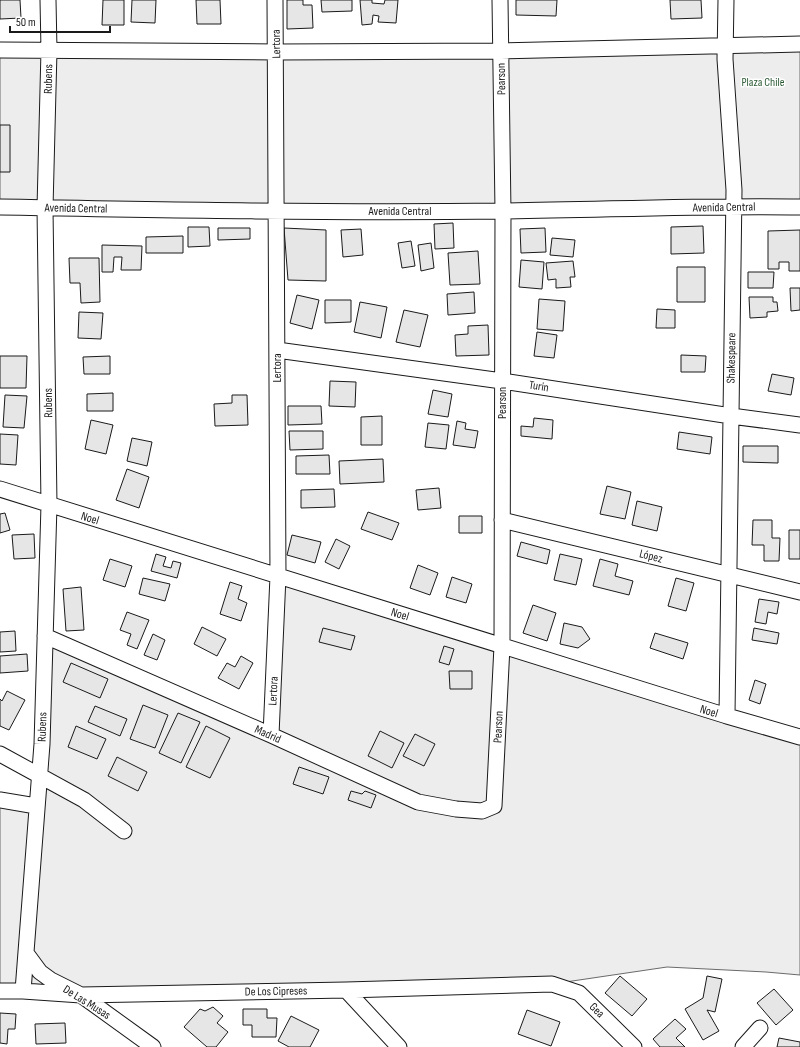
<svg xmlns="http://www.w3.org/2000/svg" width="800" height="1047" viewBox="0 0 800 1047" font-family="'Sofia Sans Condensed',sans-serif">
	<rect width="100%" height="100%" fill="#fff"/>
	<path fill="#ededed" stroke="#6a6a6a" d="M 800,44 L 800,209 L 0,207 L 0,50 Z
		M 278,576 L 800,734 L 800,975 L 766,972 L 667,967 L 552,984 L 0,994 L 0,800 L 36,806 L 45,636 L 271,735 Z"/>
	<path fill="#e6e6e6" stroke="#1a1a1a" d="M 0,0 L 20,0 L 21,18 L 0,19 Z
		M 103,0 L 124,0 L 124,25 L 102,25 Z
		M 132,0 L 156,0 L 155,23 L 131,22 Z
		M 196,0 L 220,0 L 221,24 L 197,24 Z
		M 287,0 L 303,0 L 303,5 L 312,5 L 313,28 L 287,29 Z
		M 321,0 L 352,0 L 352,11 L 322,12 Z
		M 360,0 L 372,0 L 372,3 L 384,4 L 385,0 L 398,0 L 396,23 L 378,22 L 379,16 L 373,15 L 372,24 L 362,25 Z
		M 516,0 L 557,0 L 556,16 L 516,15 Z
		M 670,0 L 701,0 L 702,18 L 671,19 Z
		M 0,125 L 10,125 L 10,172 L 0,172 Z
		M 453,223 L 454,248 L 435,249 L 434,224 Z
		M 703,226 L 704,253 L 671,254 L 671,227 Z
		M 188,227 L 209,227 L 210,246 L 188,247 Z
		M 218,228 L 250,228 L 250,239 L 218,240 Z
		M 284,228 L 326,230 L 326,281 L 288,280 Z
		M 545,228 L 546,252 L 521,253 L 520,229 Z
		M 361,229 L 363,255 L 343,257 L 341,230 Z
		M 800,230 L 800,271 L 789,271 L 789,262 L 779,262 L 779,269 L 768,269 L 768,231 Z
		M 183,236 L 183,253 L 146,253 L 146,237 Z
		M 552,238 L 575,240 L 573,257 L 550,255 Z
		M 411,241 L 415,266 L 402,268 L 398,243 Z
		M 431,243 L 434,268 L 421,271 L 418,245 Z
		M 102,245 L 142,246 L 141,270 L 121,270 L 122,257 L 114,257 L 113,272 L 102,272 Z
		M 478,251 L 480,284 L 450,285 L 448,253 Z
		M 69,258 L 99,258 L 100,302 L 81,303 L 80,283 L 70,283 Z
		M 521,260 L 544,262 L 542,289 L 519,287 Z
		M 573,261 L 575,277 L 570,277 L 571,287 L 556,288 L 556,279 L 548,280 L 546,263 Z
		M 677,267 L 705,267 L 705,302 L 677,302 Z
		M 748,272 L 774,272 L 773,288 L 748,288 Z
		M 790,288 L 800,288 L 800,310 L 791,311 Z
		M 474,292 L 475,313 L 448,315 L 447,294 Z
		M 297,295 L 319,300 L 312,329 L 290,323 Z
		M 749,297 L 773,297 L 773,302 L 777,302 L 778,311 L 767,312 L 767,317 L 750,318 Z
		M 539,299 L 565,301 L 563,331 L 537,329 Z
		M 325,300 L 351,300 L 351,322 L 325,323 Z
		M 360,302 L 387,307 L 381,338 L 354,332 Z
		M 657,309 L 675,310 L 675,328 L 656,328 Z
		M 404,310 L 428,315 L 420,347 L 396,342 Z
		M 79,312 L 103,313 L 101,339 L 78,338 Z
		M 488,325 L 489,355 L 456,356 L 455,335 L 468,334 L 468,326 Z
		M 537,332 L 557,335 L 554,358 L 534,356 Z
		M 681,355 L 706,356 L 705,372 L 681,372 Z
		M 0,356 L 27,356 L 26,388 L 0,388 Z
		M 110,356 L 110,374 L 84,374 L 83,357 Z
		M 772,374 L 794,378 L 791,395 L 768,391 Z
		M 330,381 L 356,382 L 355,407 L 329,406 Z
		M 433,390 L 452,394 L 448,417 L 428,414 Z
		M 113,393 L 113,411 L 87,411 L 87,394 Z
		M 5,395 L 27,396 L 24,428 L 3,427 Z
		M 232,395 L 247,395 L 248,425 L 215,426 L 214,404 L 232,403 Z
		M 288,406 L 321,406 L 322,424 L 288,425 Z
		M 382,416 L 382,445 L 361,445 L 361,417 Z
		M 534,418 L 553,420 L 552,439 L 521,436 L 521,426 L 533,427 Z
		M 91,420 L 113,425 L 106,454 L 85,449 Z
		M 457,421 L 466,423 L 465,429 L 478,431 L 475,448 L 453,445 Z
		M 428,423 L 449,425 L 446,449 L 425,447 Z
		M 289,431 L 323,431 L 323,449 L 290,450 Z
		M 679,432 L 712,437 L 710,454 L 677,449 Z
		M 0,434 L 18,435 L 16,465 L 0,464 Z
		M 132,438 L 152,442 L 147,466 L 127,461 Z
		M 743,446 L 778,446 L 778,463 L 743,462 Z
		M 329,455 L 330,474 L 296,474 L 296,456 Z
		M 383,459 L 384,482 L 340,484 L 339,461 Z
		M 127,469 L 149,477 L 139,508 L 116,500 Z
		M 607,486 L 631,492 L 625,519 L 600,514 Z
		M 439,488 L 441,508 L 418,510 L 416,490 Z
		M 334,489 L 335,507 L 301,508 L 301,490 Z
		M 637,501 L 662,507 L 657,531 L 632,525 Z
		M 368,512 L 399,523 L 392,540 L 361,529 Z
		M 5,513 L 10,530 L 0,533 L 0,514 Z
		M 459,516 L 482,516 L 482,533 L 459,533 Z
		M 753,520 L 772,520 L 772,538 L 780,538 L 779,561 L 764,561 L 764,545 L 752,545 Z
		M 789,530 L 800,530 L 800,559 L 789,559 Z
		M 34,534 L 35,558 L 14,559 L 12,535 Z
		M 292,535 L 321,542 L 315,563 L 287,555 Z
		M 336,539 L 350,546 L 339,569 L 325,562 Z
		M 521,542 L 550,550 L 547,564 L 517,556 Z
		M 156,554 L 166,557 L 163,566 L 171,568 L 173,561 L 181,563 L 177,578 L 151,571 Z
		M 560,554 L 582,559 L 576,585 L 554,580 Z
		M 110,559 L 132,566 L 125,587 L 103,580 Z
		M 600,559 L 618,564 L 615,576 L 633,581 L 629,595 L 593,586 Z
		M 418,565 L 438,573 L 430,595 L 410,588 Z
		M 452,577 L 472,584 L 466,603 L 446,597 Z
		M 143,578 L 170,584 L 165,601 L 139,594 Z
		M 676,578 L 694,583 L 686,611 L 668,606 Z
		M 230,582 L 242,586 L 238,599 L 247,603 L 241,621 L 220,614 Z
		M 81,587 L 84,630 L 66,631 L 63,589 Z
		M 759,599 L 779,602 L 777,614 L 768,612 L 766,624 L 755,622 Z
		M 533,605 L 556,613 L 547,641 L 523,633 Z
		M 127,612 L 149,620 L 137,649 L 127,645 L 131,634 L 120,630 Z
		M 564,623 L 582,627 L 590,639 L 578,648 L 560,644 Z
		M 202,627 L 226,639 L 217,656 L 194,644 Z
		M 323,628 L 355,636 L 351,650 L 319,642 Z
		M 754,628 L 779,633 L 777,644 L 752,640 Z
		M 15,631 L 16,651 L 0,652 L 0,632 Z
		M 655,633 L 688,643 L 683,659 L 650,648 Z
		M 153,634 L 165,640 L 157,660 L 144,655 Z
		M 444,646 L 454,649 L 449,665 L 439,662 Z
		M 27,654 L 28,671 L 0,673 L 0,656 Z
		M 241,656 L 253,663 L 239,689 L 218,678 L 227,663 L 235,667 Z
		M 71,663 L 108,679 L 100,698 L 63,682 Z
		M 449,671 L 472,671 L 472,689 L 450,689 Z
		M 755,680 L 766,684 L 760,704 L 749,700 Z
		M 7,691 L 25,700 L 9,730 L 0,726 L 0,699 L 2,701 Z
		M 143,705 L 168,715 L 155,748 L 130,739 Z
		M 95,706 L 127,719 L 120,736 L 88,722 Z
		M 178,713 L 200,722 L 181,763 L 159,753 Z
		M 76,726 L 106,739 L 97,759 L 68,747 Z
		M 206,726 L 230,738 L 210,778 L 186,767 Z
		M 380,731 L 404,743 L 392,768 L 368,756 Z
		M 415,734 L 435,744 L 424,766 L 403,756 Z
		M 117,757 L 147,772 L 138,791 L 108,776 Z
		M 299,767 L 329,777 L 323,794 L 293,784 Z
		M 351,791 L 362,794 L 365,791 L 376,795 L 371,808 L 348,800 Z
		M 620,976 L 647,999 L 632,1016 L 605,993 Z
		M 707,976 L 722,979 L 715,1012 L 707,1010 L 719,1031 L 703,1040 L 685,1009 L 703,998 Z
		M 774,989 L 793,1010 L 776,1025 L 757,1003 Z
		M 213,1007 L 223,1016 L 217,1023 L 228,1032 L 216,1047 L 207,1047 L 184,1027 L 200,1009 L 205,1011 Z
		M 243,1009 L 267,1009 L 267,1018 L 277,1018 L 276,1037 L 252,1037 L 252,1025 L 243,1025 Z
		M 527,1010 L 560,1022 L 551,1046 L 518,1034 Z
		M 0,1013 L 16,1014 L 15,1029 L 8,1029 L 7,1044 L 0,1043 Z
		M 291,1016 L 319,1030 L 310,1047 L 289,1047 L 278,1041 Z
		M 675,1019 L 686,1029 L 676,1038 L 685,1047 L 660,1047 L 653,1039 Z
		M 65,1023 L 66,1043 L 36,1044 L 35,1024 Z
		M 779,1038 L 800,1042 L 800,1047 L 777,1047 Z"/>
	<g fill="none" stroke-linecap="round" stroke-linejoin="round">
		<defs>
			<path id="minor" d="M 726,0 L 725,59 L 734,190 L 727,716
				M 0,50 L 276,52 L 501,51 L 800,44
				M 0,207 C 167,210 335,213 503,211 C 602,210 701,205 800,207
				M 277,350 L 502,381 L 731,416 L 800,425
				M 0,489 L 727,716 L 800,737
				M 502,520 L 800,592
				M 45,636 L 271,735 L 418,802 L 456,809 L 482,811 L 494,806 L 502,646 L 503,211 L 500,0
				M 271,735 L 278,576 L 275,0
				M 0,754 L 84,800 L 124,831
				M 0,800 L 36,806
				M 26,953 L 40,972 L 51,980 L 81,995 L 153,1047
				M 346,990 L 399,1047
				M 0,991 L 23,991 L 81,995 L 346,990 L 552,984 L 579,993 L 634,1047
				M 23,991 L 42,744 L 49,505 L 45,208 L 49,50 L 48,0
				M 743,1047 L 760,1028"/>
		</defs>
		<use href="#minor" stroke="#1a1a1a" stroke-width="17"/>
		<use href="#minor" stroke="#fff" stroke-width="15"/>
	</g>
	<g text-anchor="middle" stroke-width="3" stroke-linejoin="round" paint-order="stroke">
		<g font-size="12" fill="#1a1a1a" stroke="#fff">
			<text transform="translate(276 44) rotate(-91)" y="4">Lertora</text>
			<text transform="translate(48 79) rotate(-89)" y="4">Rubens</text>
			<text transform="translate(501 79) rotate(-91)" y="4">Pearson</text>
			<text transform="translate(724 207) rotate(-1)" y="4">Avenida Central</text>
			<text transform="translate(76 208) rotate(1)" y="4">Avenida Central</text>
			<text x="400" y="215">Avenida Central</text>
			<text transform="translate(731 358) rotate(-89)" y="4">Shakespeare</text>
			<text transform="translate(277 368) rotate(-90)" y="4">Lertora</text>
			<text transform="translate(539 386) rotate(9)" y="4">Turin</text>
			<text transform="translate(48 403) rotate(-91)" y="4">Rubens</text>
			<text transform="translate(502 403) rotate(-90)" y="4">Pearson</text>
			<text transform="translate(90 518) rotate(17)" y="4">Noel</text>
			<text transform="translate(651 556) rotate(14)" y="4">López</text>
			<text transform="translate(400 614) rotate(17)" y="4">Noel</text>
			<text transform="translate(273 691) rotate(-87)" y="4">Lertora</text>
			<text transform="translate(709 711) rotate(17)" y="4">Noel</text>
			<text transform="translate(42 727) rotate(-88)" y="4">Rubens</text>
			<text transform="translate(498 727) rotate(-87)" y="4">Pearson</text>
			<text transform="translate(268 734) rotate(24)" y="4">Madrid</text>
			<text transform="translate(276 991) rotate(-1)" y="4">De Los Cipreses</text>
			<text transform="translate(87 1002) rotate(32)" y="4">De Las Musas</text>
			<text transform="translate(597 1010) rotate(44)" y="4">Gea</text>
		</g>
		<g font-size="12" fill="#2b5a34" stroke="#fff">
			<text x="763" y="86">Plaza Chile</text>
		</g>
	</g>
	<path d="M10 26v6h100v-6" fill="none" stroke="#1a1a1a" stroke-width="2"/>
	<text x="16" y="26" font-size="12" fill="#1a1a1a" stroke="#ffffff" stroke-width="3" paint-order="stroke">50 m</text>
</svg>
